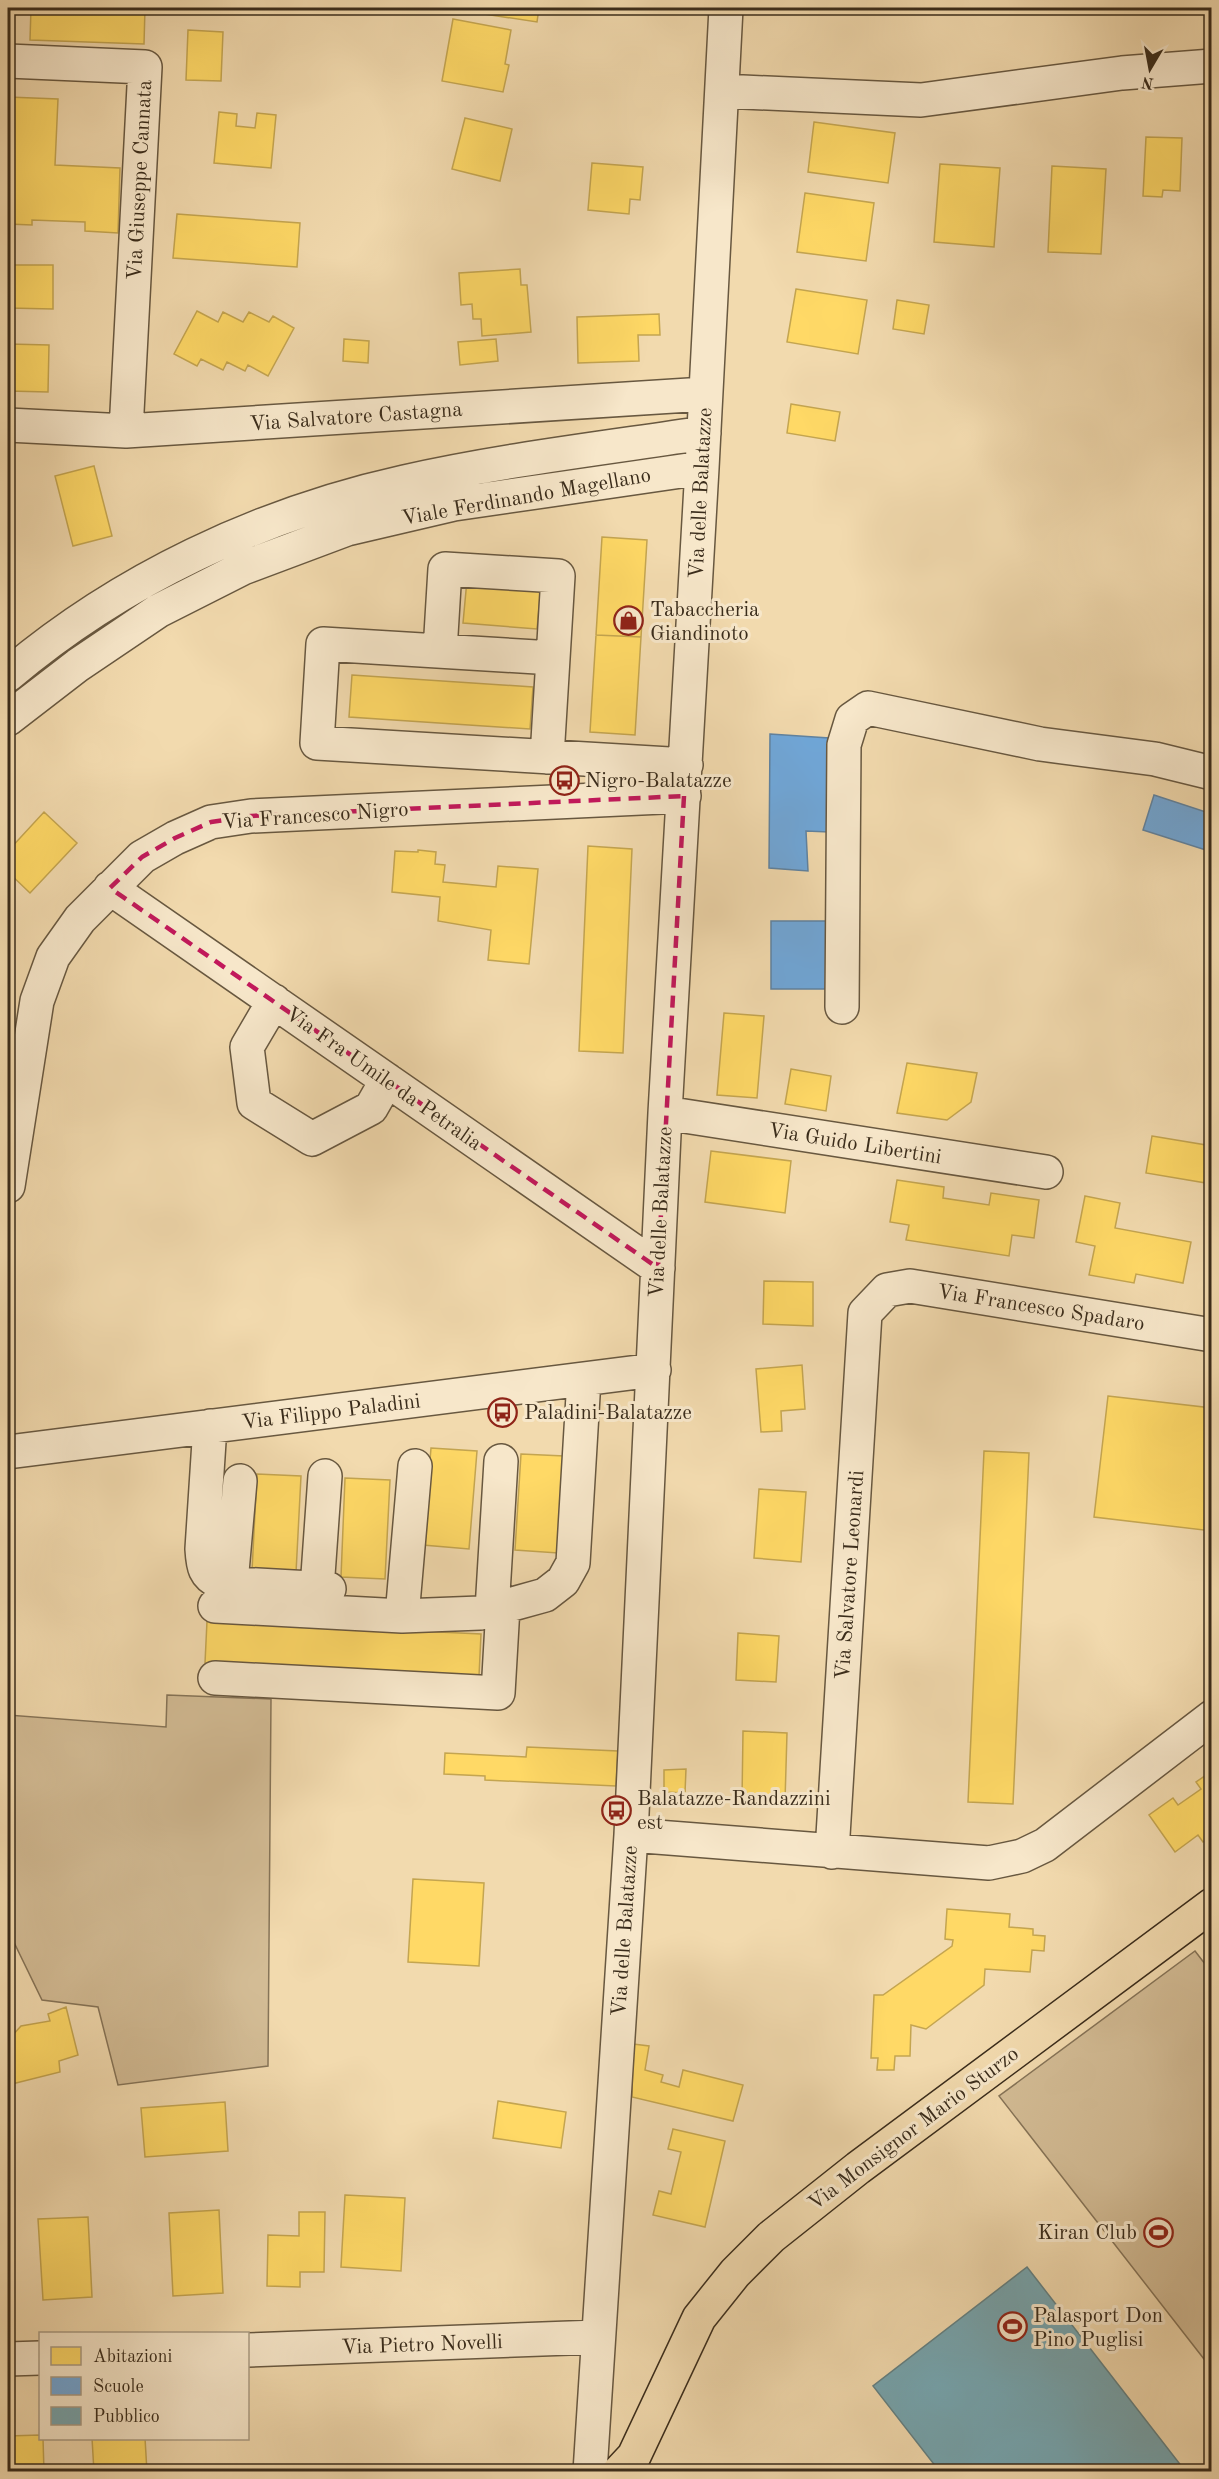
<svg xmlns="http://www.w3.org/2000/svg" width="1219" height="2479" viewBox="0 0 1219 2479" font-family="'Old Standard TT',serif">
	<rect width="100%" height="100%" fill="#f2daae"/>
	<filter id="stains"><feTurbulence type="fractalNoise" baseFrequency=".00333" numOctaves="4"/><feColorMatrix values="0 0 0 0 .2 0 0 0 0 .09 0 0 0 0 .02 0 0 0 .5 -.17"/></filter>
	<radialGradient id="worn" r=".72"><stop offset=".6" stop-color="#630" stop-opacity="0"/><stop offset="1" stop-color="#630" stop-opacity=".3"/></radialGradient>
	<path fill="#d3bc95" stroke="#867458" stroke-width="1.5" d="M 167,1695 L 271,1699 L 268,2066 L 118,2085 L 98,2007 L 42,2000 L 8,1930 L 8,1715 L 166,1727 Z
		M 1195,1951 L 1212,1973 L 1211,2368 L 999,2096 Z"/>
	<path fill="#ffd966" stroke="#c4a550" stroke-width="1.5" d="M 31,8 L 145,8 L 144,44 L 30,40 Z
		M 445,8 L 539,8 L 537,22 Z
		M 605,8 L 633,8 L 632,12 Z
		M 453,19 L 511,30 L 505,64 L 509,65 L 503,92 L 442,81 Z
		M 188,30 L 223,32 L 221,81 L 186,80 Z
		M 8,97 L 58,99 L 55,165 L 120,168 L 118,233 L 85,231 L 85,222 L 32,220 L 32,225 L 8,224 Z
		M 219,112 L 237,114 L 236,126 L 255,128 L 257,113 L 276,115 L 271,168 L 214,163 Z
		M 465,118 L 512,129 L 500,181 L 452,169 Z
		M 814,122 L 895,133 L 888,183 L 808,172 Z
		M 1146,137 L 1182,138 L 1180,191 L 1163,190 L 1162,197 L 1143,196 Z
		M 592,163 L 643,167 L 640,200 L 630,199 L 629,214 L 588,210 Z
		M 940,164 L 1000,168 L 994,247 L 934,242 Z
		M 1052,166 L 1106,169 L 1101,254 L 1048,252 Z
		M 805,193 L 874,203 L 866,261 L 797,252 Z
		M 177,214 L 300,223 L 297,267 L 173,258 Z
		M 8,265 L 53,265 L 53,309 L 8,308 Z
		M 520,269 L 521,285 L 527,285 L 531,332 L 482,336 L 481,319 L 473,319 L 472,304 L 461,305 L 459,273 Z
		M 796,289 L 867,300 L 858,354 L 787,342 Z
		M 897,300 L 929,305 L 924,334 L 893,329 Z
		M 197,311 L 218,322 L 223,312 L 243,322 L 249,312 L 269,322 L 273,316 L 294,328 L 268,376 L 248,365 L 245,371 L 227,362 L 223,370 L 201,359 L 197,366 L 174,354 Z
		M 659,314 L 660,335 L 638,335 L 639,361 L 578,363 L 577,317 Z
		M 344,339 L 369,341 L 368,363 L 343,361 Z
		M 496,339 L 498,361 L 460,365 L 458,342 Z
		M 8,344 L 49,345 L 48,392 L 8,391 Z
		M 791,404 L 840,412 L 835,441 L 787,433 Z
		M 94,466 L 112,536 L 73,546 L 55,476 Z
		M 602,537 L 647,540 L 641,637 L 596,635 Z
		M 467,580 L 541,586 L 537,629 L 463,623 Z
		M 596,635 L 641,637 L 635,735 L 590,732 Z
		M 352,675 L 533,687 L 530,729 L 349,717 Z
		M 44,812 L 77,843 L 30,893 L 8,872 L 8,851 Z
		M 588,846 L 632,849 L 623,1053 L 579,1051 Z
		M 418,850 L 436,852 L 435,864 L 445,865 L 443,882 L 496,887 L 498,866 L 538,869 L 529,964 L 488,960 L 491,930 L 438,921 L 440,897 L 392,892 L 395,851 L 418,852 Z
		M 724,1013 L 764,1016 L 757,1098 L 717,1095 Z
		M 907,1063 L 977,1073 L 971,1102 L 947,1120 L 897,1113 Z
		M 791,1069 L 831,1076 L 826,1111 L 785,1104 Z
		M 1152,1136 L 1212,1146 L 1212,1184 L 1146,1173 Z
		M 711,1151 L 791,1161 L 785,1213 L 705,1202 Z
		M 897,1180 L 944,1187 L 943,1198 L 989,1205 L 991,1193 L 1039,1200 L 1034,1238 L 1012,1235 L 1009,1256 L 906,1240 L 909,1225 L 890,1222 Z
		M 1085,1196 L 1120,1203 L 1115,1228 L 1191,1242 L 1183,1283 L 1136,1274 L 1134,1283 L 1089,1275 L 1095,1246 L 1076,1242 Z
		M 764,1281 L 813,1282 L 813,1326 L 763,1324 Z
		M 802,1365 L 805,1409 L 781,1411 L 782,1431 L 761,1432 L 756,1369 Z
		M 1108,1396 L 1212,1408 L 1212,1531 L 1094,1517 Z
		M 431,1448 L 477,1451 L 469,1549 L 423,1545 Z
		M 984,1451 L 1029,1453 L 1013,1804 L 968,1802 Z
		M 521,1454 L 564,1456 L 558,1553 L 515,1550 Z
		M 257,1474 L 301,1476 L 296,1573 L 252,1571 Z
		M 345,1478 L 390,1480 L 385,1579 L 341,1577 Z
		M 759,1489 L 806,1492 L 801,1562 L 754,1558 Z
		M 207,1621 L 481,1634 L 479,1676 L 205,1663 Z
		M 738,1633 L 779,1636 L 776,1682 L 736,1680 Z
		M 743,1731 L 787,1733 L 785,1801 L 742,1800 Z
		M 527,1747 L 618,1751 L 616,1786 L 485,1780 L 485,1776 L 444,1774 L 445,1753 L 526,1757 Z
		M 686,1769 L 685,1793 L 664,1792 L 664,1770 Z
		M 1212,1771 L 1212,1836 L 1203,1842 L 1198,1835 L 1175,1852 L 1149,1815 L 1173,1798 L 1178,1805 L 1201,1789 L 1196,1782 Z
		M 413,1879 L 484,1883 L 479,1966 L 408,1962 Z
		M 947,1909 L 1010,1914 L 1009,1927 L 1033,1929 L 1033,1935 L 1045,1936 L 1044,1951 L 1032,1950 L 1030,1972 L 985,1969 L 984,1985 L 926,2029 L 911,2025 L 910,2056 L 895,2056 L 894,2070 L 877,2070 L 878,2058 L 871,2058 L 874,1995 L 883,1995 L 952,1946 L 953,1940 L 945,1939 Z
		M 66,2007 L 78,2055 L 59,2061 L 60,2072 L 8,2085 L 8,2032 L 11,2037 L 21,2026 L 50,2021 L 48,2014 Z
		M 633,2044 L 649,2046 L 645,2070 L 663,2075 L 661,2082 L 679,2087 L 683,2070 L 743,2085 L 733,2121 L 632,2097 Z
		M 498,2101 L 566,2112 L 561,2148 L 493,2138 Z
		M 225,2102 L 228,2151 L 145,2157 L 141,2108 Z
		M 673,2129 L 725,2141 L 705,2227 L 653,2215 L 659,2191 L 671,2194 L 681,2152 L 668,2149 Z
		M 345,2195 L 405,2198 L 401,2271 L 341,2267 Z
		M 219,2210 L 223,2293 L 173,2296 L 169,2213 Z
		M 299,2212 L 325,2212 L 324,2272 L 300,2272 L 300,2287 L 267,2286 L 268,2235 L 299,2236 Z
		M 88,2217 L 92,2297 L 43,2300 L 38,2219 Z
		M 40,2435 L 40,2438 L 43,2438 L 44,2472 L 8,2472 L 8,2436 Z
		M 92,2438 L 145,2438 L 147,2472 L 94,2472 Z
		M 328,2467 L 374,2469 L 374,2472 L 327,2472 Z"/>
	<path fill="#6fa8dc" stroke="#5f83a2" stroke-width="1.5" d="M 770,734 L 829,738 L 829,832 L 806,831 L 808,871 L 769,868 Z
		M 1154,795 L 1212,814 L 1212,852 L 1143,830 Z
		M 771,921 L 831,921 L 832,989 L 771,989 Z"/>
	<path fill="#76a5af" stroke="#648183" stroke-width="1.5" d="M 1027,2267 L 1186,2472 L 940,2472 L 873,2386 Z"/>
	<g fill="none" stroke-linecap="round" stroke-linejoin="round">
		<defs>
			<path id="minor" d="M 8,61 L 145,67 L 126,431
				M 722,91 L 921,100 L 1122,73 L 1212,66
				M 8,425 L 126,431 L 705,394
				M 440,651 L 445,569 L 558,576 L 547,757
				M 553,658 L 323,644 L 317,743 L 686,765
				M 8,675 C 120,580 260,514 404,482 C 502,460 604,448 704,433
				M 8,719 L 78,665 L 158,611 L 243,568 L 347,529 L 454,504 L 702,468
				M 110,888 L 658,1268
				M 274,1001 L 247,1047 L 254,1103 L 312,1139 L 371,1108 L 387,1080
				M 842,1007 L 844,745 L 852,719 L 868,708 L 1040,744 L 1155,759 L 1212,773
				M 665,1113 L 1046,1172
				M 8,1186 L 37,1001 L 53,957 L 80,919 L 142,857 L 175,838 L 211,822 L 251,816 L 684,796
				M 210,1426 L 202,1549 C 203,1566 204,1576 221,1583 L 329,1589
				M 8,1452 L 654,1370
				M 231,1583 L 240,1481
				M 317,1589 L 325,1476
				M 215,1606 L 402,1616 L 480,1613 L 545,1595 L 563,1581 L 573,1563 L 584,1379
				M 492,1610 L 501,1461
				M 402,1616 L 415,1466
				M 215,1678 L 498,1693 L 503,1607
				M 631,1835 L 989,1863 L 1022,1856 L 1045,1845 L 1212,1717
				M 832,1852 L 865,1313 L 887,1290 L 910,1286 L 1212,1335
				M 248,2350 L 597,2337
				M 8,2359 L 40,2358
				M 590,2472 L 631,1835 L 665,1113 L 702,468 L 726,8"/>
			<path id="major" d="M 619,2472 L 634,2456 L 699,2318 L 735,2273 L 771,2237 L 858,2168 L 1212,1905"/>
		</defs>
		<use href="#minor" stroke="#685840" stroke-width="36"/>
		<use href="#major" stroke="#3a2c1b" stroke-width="36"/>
		<use href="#minor" stroke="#f7e7ca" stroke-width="33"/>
		<use href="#major" stroke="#f2daae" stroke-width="33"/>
	</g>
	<path fill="none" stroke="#c2185b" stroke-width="4.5" stroke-dasharray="12 8" stroke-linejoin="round" d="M 684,796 L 658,1268 L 110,888 L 142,857 L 175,838 L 211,822 L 251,816 Z"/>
	<defs>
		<symbol id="shop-ring" viewBox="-11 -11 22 22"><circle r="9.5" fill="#f7e7ca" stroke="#8f2418" stroke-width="1.5"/><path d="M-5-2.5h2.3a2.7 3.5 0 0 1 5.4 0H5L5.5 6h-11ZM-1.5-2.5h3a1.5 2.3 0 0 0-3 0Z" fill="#8f2418"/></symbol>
		<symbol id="bus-ring" viewBox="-11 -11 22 22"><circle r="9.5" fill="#f7e7ca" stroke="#8f2418" stroke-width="1.5"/><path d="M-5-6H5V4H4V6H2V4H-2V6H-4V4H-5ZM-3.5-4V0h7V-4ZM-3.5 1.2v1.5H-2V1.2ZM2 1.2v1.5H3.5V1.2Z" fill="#8f2418"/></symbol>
		<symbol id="stadium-ring" viewBox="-11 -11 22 22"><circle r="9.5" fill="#f7e7ca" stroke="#8f2418" stroke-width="1.5"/><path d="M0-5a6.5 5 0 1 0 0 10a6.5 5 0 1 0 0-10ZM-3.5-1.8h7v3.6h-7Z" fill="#8f2418"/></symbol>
	</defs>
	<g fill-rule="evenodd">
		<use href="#shop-ring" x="612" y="604" width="33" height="33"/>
		<use href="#bus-ring" x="548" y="764" width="33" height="33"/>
		<use href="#bus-ring" x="486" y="1396" width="33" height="33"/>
		<use href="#bus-ring" x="600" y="1794" width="33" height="33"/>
		<use href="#stadium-ring" x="1142" y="2216" width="33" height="33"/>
		<use href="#stadium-ring" x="996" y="2310" width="33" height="33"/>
	</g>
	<g text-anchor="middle" stroke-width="6" stroke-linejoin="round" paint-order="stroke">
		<g font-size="21" fill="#3a2c1b" stroke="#f7e7ca">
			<text transform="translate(139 180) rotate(-87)" y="7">Via Giuseppe Cannata</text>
			<text transform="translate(356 416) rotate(-4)" y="7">Via Salvatore Castagna</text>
			<text transform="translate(700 493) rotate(-87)" y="7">Via delle Balatazze</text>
			<text transform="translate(526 496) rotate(-10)" y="7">Viale Ferdinando Magellano</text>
			<text transform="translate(315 815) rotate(-4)" y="7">Via Francesco Nigro</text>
			<text transform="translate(384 1078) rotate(35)" y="7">Via Fra Umile da Petralia</text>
			<text transform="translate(855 1143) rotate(9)" y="7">Via Guido Libertini</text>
			<text transform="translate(660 1212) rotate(-87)" y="7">Via delle Balatazze</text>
			<text transform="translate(1041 1307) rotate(9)" y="7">Via Francesco Spadaro</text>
			<text transform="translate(331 1411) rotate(-7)" y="7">Via Filippo Paladini</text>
			<text transform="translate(849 1575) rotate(-86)" y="7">Via Salvatore Leonardi</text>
			<text transform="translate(624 1931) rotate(-86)" y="7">Via delle Balatazze</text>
			<text transform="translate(913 2128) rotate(-37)" y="7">Via Monsignor Mario Sturzo</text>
			<text transform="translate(422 2344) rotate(-2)" y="7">Via Pietro Novelli</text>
		</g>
		<g font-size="21" fill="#3a2c1b" stroke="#f7e7ca" text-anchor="start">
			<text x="650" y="616">Tabaccheria<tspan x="650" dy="24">Giandinoto</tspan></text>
			<text x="585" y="787">Nigro-Balatazze</text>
			<text x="524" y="1419">Paladini-Balatazze</text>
			<text x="637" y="1805">Balatazze-Randazzini<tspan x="637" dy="24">est</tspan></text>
			<text x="1137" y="2239" text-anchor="end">Kiran Club</text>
			<text x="1033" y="2322">Palasport Don<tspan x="1033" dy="24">Pino Puglisi</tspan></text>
		</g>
	</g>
	<rect width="1219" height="2479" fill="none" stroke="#f2daae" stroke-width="30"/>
	<rect x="9" y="9" width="1201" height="2461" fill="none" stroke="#3a2c1b" stroke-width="3"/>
	<rect x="15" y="15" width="1189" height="2449" fill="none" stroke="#3a2c1b" stroke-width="1.5"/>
	<rect x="39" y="2332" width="210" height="108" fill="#f7e7ca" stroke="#ab9c84" stroke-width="1.5"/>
	<rect x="51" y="2347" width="30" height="18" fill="#ffd966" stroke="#ab9c84" stroke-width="1.5"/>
	<text x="93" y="2362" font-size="18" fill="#3a2c1b">Abitazioni</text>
	<rect x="51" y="2377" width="30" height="18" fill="#6fa8dc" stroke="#ab9c84" stroke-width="1.5"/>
	<text x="93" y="2392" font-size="18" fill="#3a2c1b">Scuole</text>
	<rect x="51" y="2407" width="30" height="18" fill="#76a5af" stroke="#ab9c84" stroke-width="1.5"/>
	<text x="93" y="2422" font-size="18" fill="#3a2c1b">Pubblico</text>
	<g transform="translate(1150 69) rotate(190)" stroke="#f7e7ca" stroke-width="4.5" paint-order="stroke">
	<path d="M0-4.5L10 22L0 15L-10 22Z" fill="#3a2c1b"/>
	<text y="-9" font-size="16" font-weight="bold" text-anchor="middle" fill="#3a2c1b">N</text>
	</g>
	<rect width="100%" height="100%" filter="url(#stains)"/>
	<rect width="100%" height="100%" fill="url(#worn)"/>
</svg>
